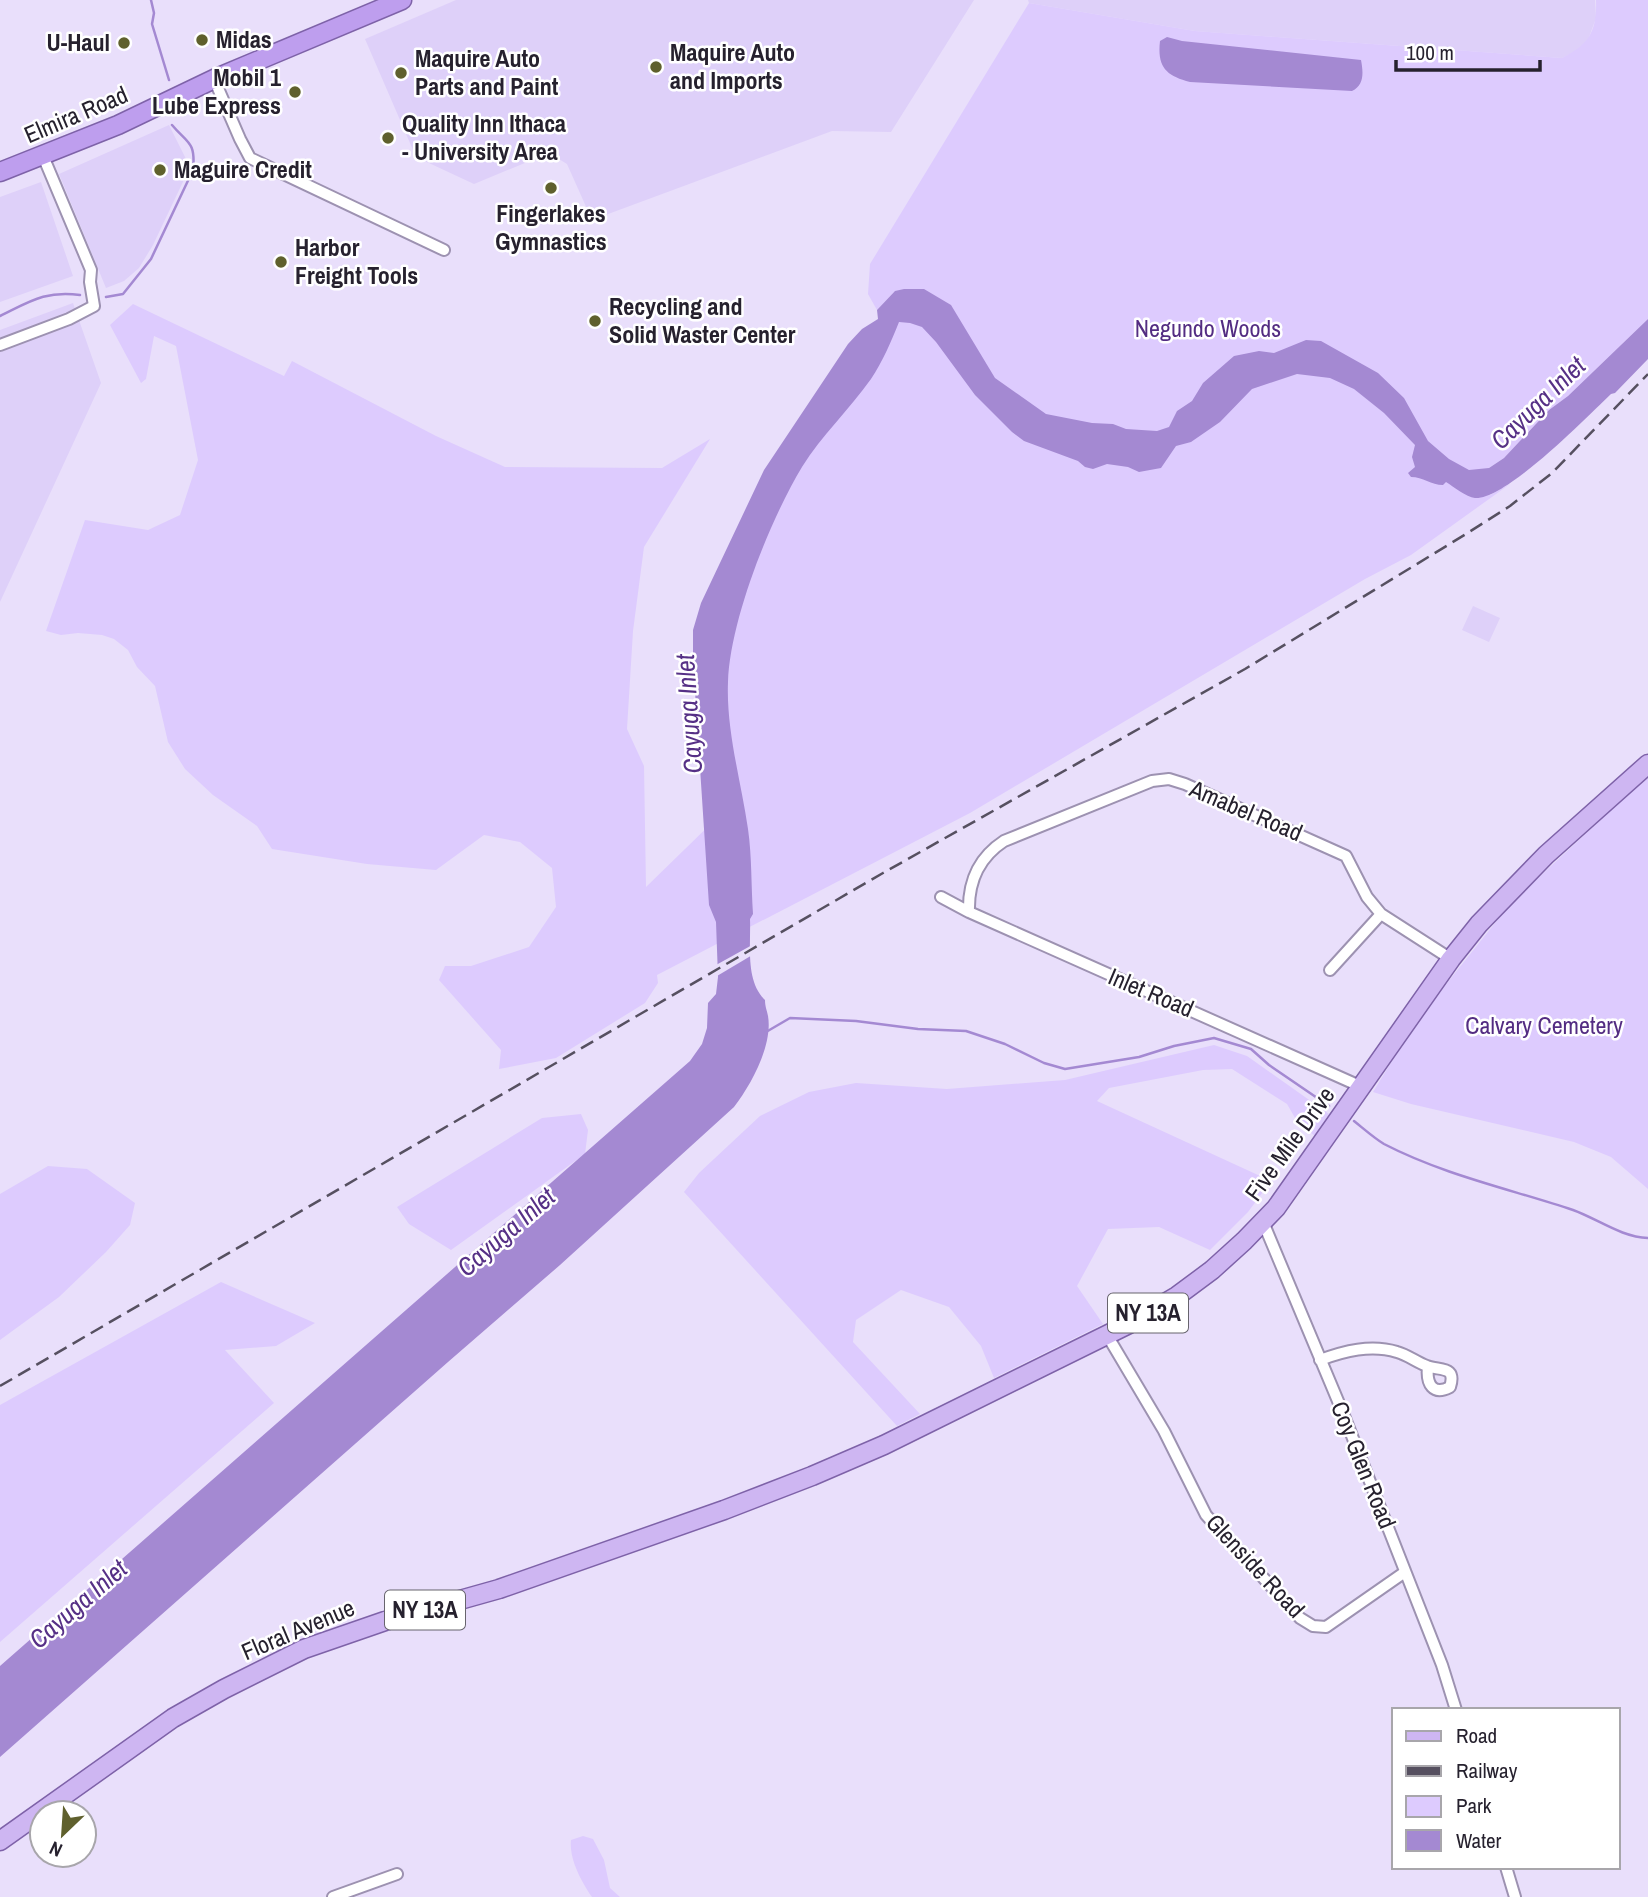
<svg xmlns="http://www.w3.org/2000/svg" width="1648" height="1897" viewBox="0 0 1648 1897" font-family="'Archivo Narrow',sans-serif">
	<rect width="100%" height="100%" fill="#e9dffb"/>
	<path fill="#ded0f9" d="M 456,0 L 974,0 L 891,132 L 832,131 L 592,220 L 567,164 L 549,153 L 474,184 L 416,157 L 365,39 Z
		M 1028,0 L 1595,0 L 1596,18 L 1588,40 L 1575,52 L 1562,58 L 1195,31 L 1029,3 Z
		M 169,125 L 190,167 L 153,245 L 139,268 L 124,281 L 106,288 L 59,174 Z
		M 41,182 L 73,276 L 0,302 L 0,197 Z
		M 73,303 L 101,383 L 0,602 L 0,330 Z
		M 1473,606 L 1500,618 L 1489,642 L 1462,630 Z"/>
	<path fill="#ddcbfe" d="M 1596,0 L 1648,0 L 1648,319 L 1568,396 L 1549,410 L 1504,458 L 1489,468 L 1490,495 L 1510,484 L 1411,555 L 1365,579 L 970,813 L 657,975 L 658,983 L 645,1003 L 556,1058 L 499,1069 L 501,1050 L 439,980 L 445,966 L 471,966 L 529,947 L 556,907 L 552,868 L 520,842 L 484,835 L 436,870 L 367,864 L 272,849 L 257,826 L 213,795 L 185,769 L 168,742 L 155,686 L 137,667 L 128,650 L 114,639 L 102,635 L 78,633 L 61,635 L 46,631 L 85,520 L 148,530 L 180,515 L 198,460 L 176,346 L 154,336 L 146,379 L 141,383 L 110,325 L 133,304 L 284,376 L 292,361 L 436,436 L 505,467 L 662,468 L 710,439 L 644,547 L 633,631 L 627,729 L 644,766 L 646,887 L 724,811 L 710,641 L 828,404 L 895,291 L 877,310 L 868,294 L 870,264 L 1029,3 L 1195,31 L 1562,58 C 1590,44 1597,30 1596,0 Z
		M 1648,776 L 1648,1189 L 1611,1157 L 1574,1142 L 1411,1104 L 1373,1092 L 1392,1061 L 1443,988 L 1511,903 Z
		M 1214,1045 L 1247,1056 L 1329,1114 L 1315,1136 L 1298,1123 L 1287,1104 L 1232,1069 L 1203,1070 L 1109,1088 L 1097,1101 L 1271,1181 L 1248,1212 L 1210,1250 L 1159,1227 L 1108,1229 L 1077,1286 L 1103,1324 L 994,1378 L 981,1346 L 949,1307 L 901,1290 L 856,1320 L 853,1342 L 920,1414 L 897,1426 L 684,1192 L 699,1173 L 760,1116 L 809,1092 L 856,1083 L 947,1089 L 1065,1080 Z
		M 581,1114 L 588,1130 L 585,1154 L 451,1250 L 409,1224 L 397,1207 L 542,1118 Z
		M 48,1166 L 87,1169 L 135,1203 L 130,1225 L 106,1252 L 59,1297 L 0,1340 L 0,1194 Z
		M 221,1282 L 315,1323 L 276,1346 L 225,1350 L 274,1403 L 0,1642 L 0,1405 Z
		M 583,1836 L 593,1839 L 604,1860 L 610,1888 L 620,1897 L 592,1897 C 581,1881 569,1859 571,1840 Z"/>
	<path fill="#a489d2" d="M 1167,37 L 1182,41 L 1361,60 C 1363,71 1365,85 1352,91 L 1190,82 C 1166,76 1157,67 1160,41 Z
		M 904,289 L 924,289 L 951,305 L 995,378 L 1046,414 L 1092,423 L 1113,424 L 1126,429 L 1157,431 L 1169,427 L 1177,411 L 1192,401 L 1203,383 L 1234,356 L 1259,351 L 1274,353 L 1306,340 L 1321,341 L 1378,373 L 1404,398 L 1428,441 L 1449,459 L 1469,470 L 1489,468 L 1504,458 L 1549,410 L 1568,396 L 1648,319 L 1648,359 L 1615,393 L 1611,394 C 1587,417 1506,500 1475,498 C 1466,497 1454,487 1446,482 L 1443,485 C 1431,485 1423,477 1411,477 L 1408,473 L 1415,467 L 1412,457 L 1415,445 L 1384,413 L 1354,389 L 1330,378 L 1297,374 L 1252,389 L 1220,422 L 1191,442 L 1176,446 L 1161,468 L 1139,472 L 1128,467 L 1107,464 L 1093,469 L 1085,467 L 1078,461 L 1024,441 L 1012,432 L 975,395 L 936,342 L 922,327 L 910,323 L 899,322 C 891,342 883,361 871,379 C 849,410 822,435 802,467 C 770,520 730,620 728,682 C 726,730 741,781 748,829 C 752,857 751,886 753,914 L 750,919 C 751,945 745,981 765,1000 C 765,1007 767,1010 768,1016 C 773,1045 751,1085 734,1107 L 560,1265 L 448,1362 L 0,1757 L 0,1666 L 690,1061 L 702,1044 L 707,1028 L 708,1003 L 716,994 L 718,977 L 716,922 L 709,905 L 693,661 L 693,630 L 701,603 L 764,470 L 848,344 L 862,329 L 878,319 L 877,310 L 895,291 Z"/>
	<path fill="#e9dffb" d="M 754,944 L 754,954 L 717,976 L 716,965 Z"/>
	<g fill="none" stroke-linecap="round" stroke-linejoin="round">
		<path stroke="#a489d2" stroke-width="2.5" d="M 151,0 L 154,13 L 152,24 L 169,80
			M 106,297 L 123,294 L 151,259 L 193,170 C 196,141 187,143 172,125
			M 0,316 C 29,302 46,290 80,295
			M 766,1032 L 790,1018 L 856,1021 L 918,1029 L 966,1031 L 1005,1044 L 1044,1063 L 1065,1069 L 1139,1057 L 1174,1046 L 1214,1038 L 1251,1049 L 1269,1065 L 1329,1106
			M 1354,1121 C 1364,1129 1374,1138 1384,1144 C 1444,1175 1510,1189 1573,1210 C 1598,1219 1621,1237 1648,1238"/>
		<defs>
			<path id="minor" d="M 214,79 L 240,139 L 250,158 L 444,250
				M 0,345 L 69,319 L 94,306 L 90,282 L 91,270 L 43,156
				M 941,897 L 969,912 L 1362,1087
				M 969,912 C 968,882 978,858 1004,841 L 1152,781 L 1169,779 L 1185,784 L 1346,856 L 1367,897 L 1381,914 L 1451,959
				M 1330,970 L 1381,914
				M 1263,1222 L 1343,1413 L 1442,1665 L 1456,1710
				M 1107,1335 L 1164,1431 L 1206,1515 L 1300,1618 L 1313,1626 L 1326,1627 L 1405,1572
				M 1320,1360 C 1344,1351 1371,1344 1397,1352 C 1408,1355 1416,1362 1427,1366 C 1439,1371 1457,1365 1450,1387 C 1433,1396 1426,1384 1428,1367
				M 1506,1867 L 1515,1897
				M 333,1897 L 397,1874"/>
			<path id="primary" d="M 0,1841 L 173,1718 L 224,1689 L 304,1649 L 385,1621 L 499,1589 L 724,1510 L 812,1476 L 884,1445 L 1129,1324 L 1177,1296 L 1212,1270 L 1244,1241 L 1276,1208 L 1451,959 L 1479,924 L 1546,855 L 1648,764"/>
			<path id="trunk" d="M 0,172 L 118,125 L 214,79 L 402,0"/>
		</defs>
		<use href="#minor" stroke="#9d92b1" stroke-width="14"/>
		<use href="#primary" stroke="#7e62a8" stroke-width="21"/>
		<use href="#trunk" stroke="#7e62a8" stroke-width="21"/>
		<use href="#minor" stroke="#fff" stroke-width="10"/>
		<use href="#primary" stroke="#ceb6f2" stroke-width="18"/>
		<use href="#trunk" stroke="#be9eee" stroke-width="18"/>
		<path stroke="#565060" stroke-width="2.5" stroke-dasharray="14 7" stroke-linecap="butt" d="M 0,1386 L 883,873 L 1245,669 L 1466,534 L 1510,506 L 1552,473 L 1648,374"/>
	</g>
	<g fill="#5f602d" stroke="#fff" stroke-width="2.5">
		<circle cx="202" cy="40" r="7"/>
		<circle cx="124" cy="43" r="7"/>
		<circle cx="656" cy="67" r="7"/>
		<circle cx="401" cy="73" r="7"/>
		<circle cx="295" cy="92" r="7"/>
		<circle cx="388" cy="138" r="7"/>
		<circle cx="160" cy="170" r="7"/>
		<circle cx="551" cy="188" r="7"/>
		<circle cx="281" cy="262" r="7"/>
		<circle cx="595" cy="321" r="7"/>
	</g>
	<g text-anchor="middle" stroke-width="5" stroke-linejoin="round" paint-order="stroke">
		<g fill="#fff" stroke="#67646d" stroke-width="2">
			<rect x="1108" y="1293.5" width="80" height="39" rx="5"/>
			<rect x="385" y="1590.5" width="80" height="39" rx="5"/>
		</g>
		<g font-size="23" font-weight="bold" fill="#26212e">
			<text x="1148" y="1321">NY 13A</text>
			<text x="425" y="1618">NY 13A</text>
		</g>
		<g font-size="24" font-weight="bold" fill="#26212e" stroke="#fff" text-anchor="start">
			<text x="216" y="48">Midas</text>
			<text x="110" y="51" text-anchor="end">U-Haul</text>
			<text x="670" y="61">Maquire Auto<tspan x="670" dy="28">and Imports</tspan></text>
			<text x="415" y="67">Maquire Auto<tspan x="415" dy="28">Parts and Paint</tspan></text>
			<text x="281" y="86" text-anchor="end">Mobil 1<tspan x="281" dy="28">Lube Express</tspan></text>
			<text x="402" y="132">Quality Inn Ithaca<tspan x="402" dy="28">- University Area</tspan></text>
			<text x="174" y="178">Maguire Credit</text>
			<text x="551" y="222" text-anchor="middle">Fingerlakes<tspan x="551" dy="28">Gymnastics</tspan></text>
			<text x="295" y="256">Harbor<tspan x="295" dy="28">Freight Tools</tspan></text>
			<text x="609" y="315">Recycling and<tspan x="609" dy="28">Solid Waster Center</tspan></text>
		</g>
		<g font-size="24" fill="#26212e" stroke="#fff">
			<text transform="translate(76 115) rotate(-23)" y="8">Elmira Road</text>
			<text transform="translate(1246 811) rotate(23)" y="8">Amabel Road</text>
			<text transform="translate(1151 993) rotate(23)" y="8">Inlet Road</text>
			<text transform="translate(1290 1144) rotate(-54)" y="8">Five Mile Drive</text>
			<text transform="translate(1363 1465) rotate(68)" y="8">Coy Glen Road</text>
			<text transform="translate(1255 1566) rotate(47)" y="8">Glenside Road</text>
			<text transform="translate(298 1630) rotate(-23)" y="8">Floral Avenue</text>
		</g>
		<g font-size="24" fill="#532c82" stroke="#fff">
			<text x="1208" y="337">Negundo Woods</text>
			<text x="1544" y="1034">Calvary Cemetery</text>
		</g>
		<g font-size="26" font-style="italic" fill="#563086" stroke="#fff">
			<text transform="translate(1538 403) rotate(-44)" y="9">Cayuga Inlet</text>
			<text transform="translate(689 714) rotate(-94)" y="9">Cayuga Inlet</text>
			<text transform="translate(506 1232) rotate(-41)" y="9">Cayuga Inlet</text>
			<text transform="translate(78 1604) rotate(-41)" y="9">Cayuga Inlet</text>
		</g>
	</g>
	<rect x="1392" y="1708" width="228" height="161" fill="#ffffff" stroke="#a8a6ab" stroke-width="2"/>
	<rect x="1406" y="1731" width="35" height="10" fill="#ceb6f2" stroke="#a8a6ab" stroke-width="2"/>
	<text x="1456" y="1743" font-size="21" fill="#26212e">Road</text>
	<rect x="1406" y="1766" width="35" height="10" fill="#565060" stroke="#a8a6ab" stroke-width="2"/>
	<text x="1456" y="1778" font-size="21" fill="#26212e">Railway</text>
	<rect x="1406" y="1796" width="35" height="21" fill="#ddcbfe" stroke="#a8a6ab" stroke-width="2"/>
	<text x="1456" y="1813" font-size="21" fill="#26212e">Park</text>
	<rect x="1406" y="1830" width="35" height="21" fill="#a489d2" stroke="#a8a6ab" stroke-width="2"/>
	<text x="1456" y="1848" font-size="21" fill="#26212e">Water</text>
	<g transform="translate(63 1834) rotate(205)"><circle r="33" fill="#ffffff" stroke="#a8a6ab" stroke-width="2"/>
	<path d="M0-5L12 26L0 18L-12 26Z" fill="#5f602d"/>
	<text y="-10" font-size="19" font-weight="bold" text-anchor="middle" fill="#26212e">N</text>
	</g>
	<path d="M1396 60v10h144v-10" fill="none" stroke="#26212e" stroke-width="3.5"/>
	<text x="1406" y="60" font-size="21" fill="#26212e" stroke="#ffffff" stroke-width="5" paint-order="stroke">100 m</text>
</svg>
